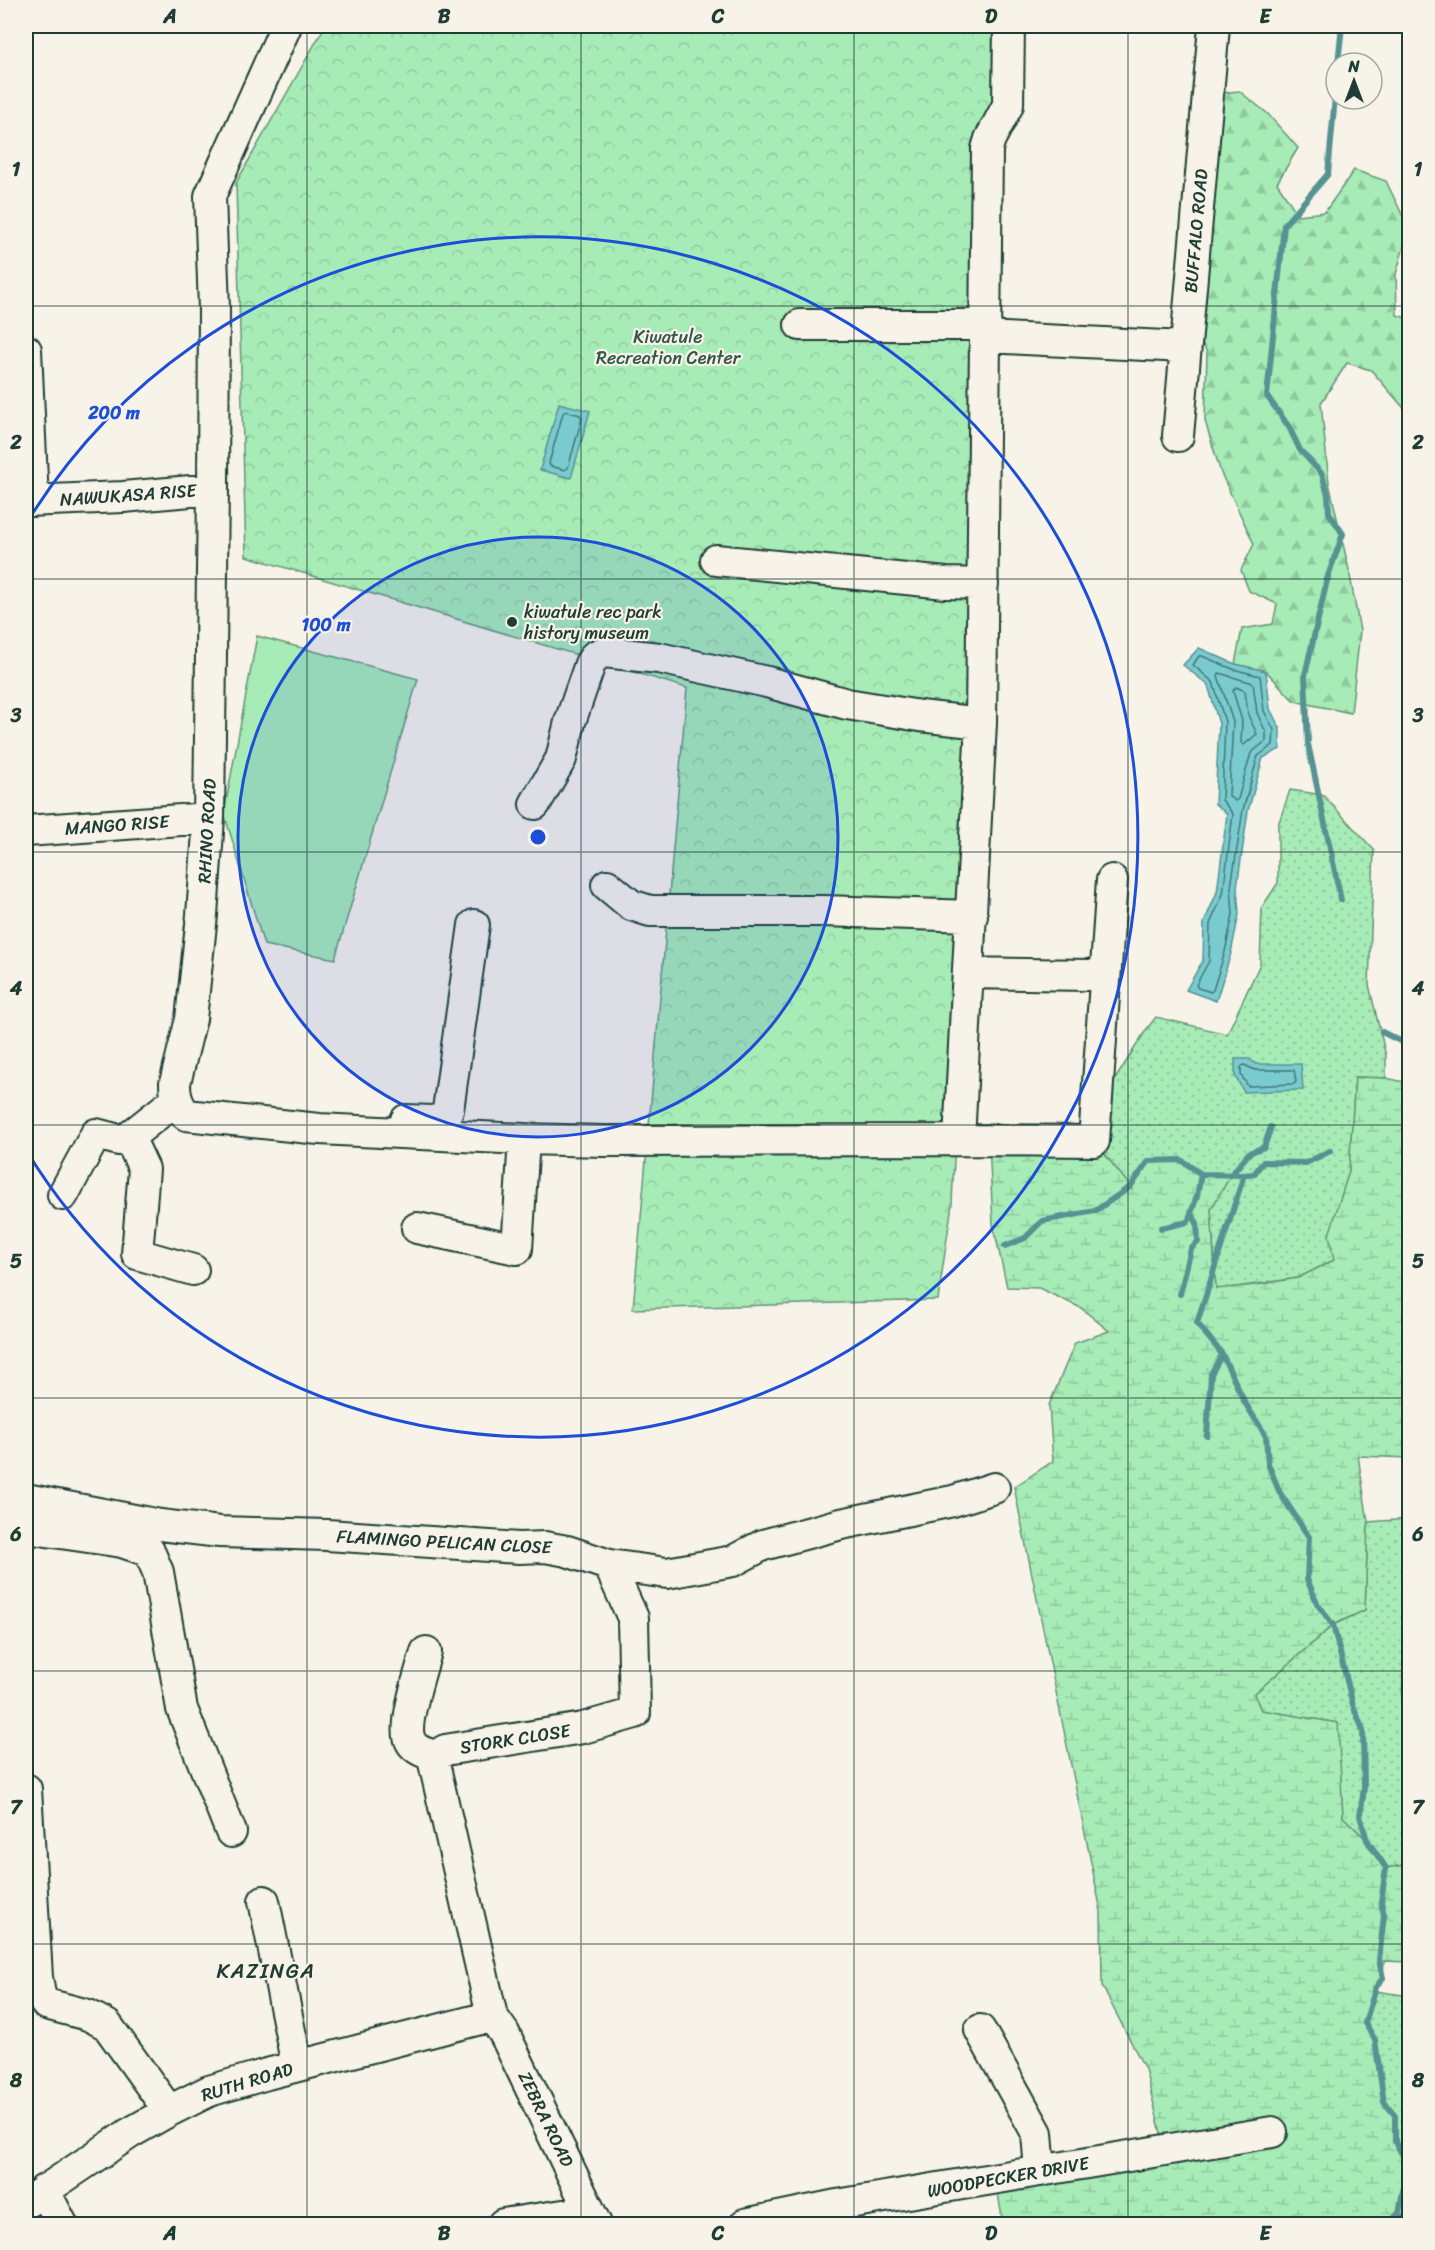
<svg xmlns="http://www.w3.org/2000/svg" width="1435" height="2250" viewBox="0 0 1435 2250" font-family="Sriracha,sans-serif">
	<defs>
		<pattern id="grass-dots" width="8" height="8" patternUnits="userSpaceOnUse" patternTransform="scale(1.5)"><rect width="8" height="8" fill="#a7ebb7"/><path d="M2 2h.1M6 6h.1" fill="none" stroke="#8fca9e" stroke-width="1.8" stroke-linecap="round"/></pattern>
		<pattern id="forest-firs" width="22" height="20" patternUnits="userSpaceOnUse" patternTransform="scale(1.5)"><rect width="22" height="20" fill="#a7ebb7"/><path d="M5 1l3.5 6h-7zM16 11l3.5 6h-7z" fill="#8fca9e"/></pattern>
		<pattern id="wetland-marsh" width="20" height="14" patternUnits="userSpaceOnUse" patternTransform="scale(1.5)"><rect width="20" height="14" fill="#a7ebb7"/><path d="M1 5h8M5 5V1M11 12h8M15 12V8" fill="none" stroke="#8fca9e"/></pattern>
		<pattern id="park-crowns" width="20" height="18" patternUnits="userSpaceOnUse" patternTransform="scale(1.5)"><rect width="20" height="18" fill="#a7ebb7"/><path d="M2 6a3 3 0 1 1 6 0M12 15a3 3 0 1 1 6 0" fill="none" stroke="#8fca9e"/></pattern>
	</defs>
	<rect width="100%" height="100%" fill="#f7f3e8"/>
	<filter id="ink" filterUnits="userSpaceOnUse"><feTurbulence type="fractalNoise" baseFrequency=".0167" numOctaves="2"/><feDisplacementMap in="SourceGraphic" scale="12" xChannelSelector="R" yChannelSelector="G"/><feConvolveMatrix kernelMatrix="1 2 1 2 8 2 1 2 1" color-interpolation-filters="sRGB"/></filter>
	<g filter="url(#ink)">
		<path fill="url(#grass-dots)" stroke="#639476" stroke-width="1.5" d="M 1290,790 L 1323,795 L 1374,850 L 1369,985 L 1386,1056 L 1386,1078 L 1355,1077 L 1349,1171 L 1330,1235 L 1334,1260 L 1298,1278 L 1216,1290 L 1211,1209 L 1201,1174 L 1176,1160 L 1130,1187 L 1099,1147 L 1109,1089 L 1146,1030 L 1156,1017 L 1227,1034 L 1260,964 L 1262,907 L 1278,883 L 1278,825 Z
			M 1409,1519 L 1401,1726 L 1409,1820 L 1404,1865 L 1386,1868 L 1367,1840 L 1343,1817 L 1337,1723 L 1261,1710 L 1254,1694 L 1333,1625 L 1365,1610 L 1368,1522 Z
			M 1375,1991 L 1409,1996 L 1409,2221 L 1406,2221 L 1399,2213 L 1408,2164 L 1395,2142 L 1395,2115 L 1384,2102 L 1375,2040 L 1365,2023 Z"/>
		<path fill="url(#forest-firs)" stroke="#639476" stroke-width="1.5" d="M 1239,91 L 1267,113 L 1298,148 L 1277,183 L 1298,215 L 1325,212 L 1354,170 L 1386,181 L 1409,229 L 1396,274 L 1397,315 L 1409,319 L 1409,414 L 1371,370 L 1347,363 L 1321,403 L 1329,483 L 1349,570 L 1360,631 L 1351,713 L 1294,701 L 1266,671 L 1235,664 L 1242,629 L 1273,624 L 1277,604 L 1249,591 L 1241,570 L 1254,544 L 1221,473 L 1205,421 L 1207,352 L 1197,335 L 1214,94 Z"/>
		<path fill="url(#wetland-marsh)" stroke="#639476" stroke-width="1.5" d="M 1355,1077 L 1386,1078 L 1409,1083 L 1409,1458 L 1358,1456 L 1368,1522 L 1365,1610 L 1333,1625 L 1254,1694 L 1261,1710 L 1338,1723 L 1343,1817 L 1367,1840 L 1386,1868 L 1404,1865 L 1409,1820 L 1409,1962 L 1384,1961 L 1383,1978 L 1375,1991 L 1365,2023 L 1375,2040 L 1384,2102 L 1395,2115 L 1395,2142 L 1408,2164 L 1399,2213 L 1406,2221 L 1409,2221 L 1409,2224 L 1003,2224 L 995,2174 L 1163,2141 L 1145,2069 L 1102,1986 L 1101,1911 L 1014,1487 L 1053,1461 L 1049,1405 L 1075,1343 L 1109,1331 L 1081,1308 L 1039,1288 L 1007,1287 L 993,1224 L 989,1143 L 1099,1147 L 1130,1186 L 1149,1161 L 1176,1160 L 1201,1174 L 1231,1175 L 1211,1209 L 1216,1289 L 1256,1285 L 1298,1278 L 1334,1260 L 1329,1235 L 1349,1171 Z"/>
		<path fill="url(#park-crowns)" stroke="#639476" stroke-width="1.5" d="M 325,26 L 1005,26 L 952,1204 L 938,1300 L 633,1309 L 687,688 L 246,556 L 236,183 Z"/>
		<path fill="#a7ebb7" stroke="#639476" stroke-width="1.5" d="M 257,636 L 418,679 L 335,959 L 264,945 L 224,813 Z"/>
		<path fill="#7acbd0" stroke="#569292" stroke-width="1.5" d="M 559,403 L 590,411 L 571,478 L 540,470 Z
			M 1199,648 L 1235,664 L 1266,671 L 1270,709 L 1280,728 L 1280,749 L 1263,758 L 1248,811 L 1237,887 L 1239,914 L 1231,953 L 1216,1001 L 1186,990 L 1203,960 L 1204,923 L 1217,892 L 1227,814 L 1215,804 L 1219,724 L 1208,685 L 1183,665 Z
			M 1235,1059 L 1249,1059 L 1256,1064 L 1301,1064 L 1303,1090 L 1244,1092 L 1235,1076 Z"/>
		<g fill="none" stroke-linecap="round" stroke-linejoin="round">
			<path stroke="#437672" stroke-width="1.5" d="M 566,411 L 580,415 L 582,418 L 568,468 L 565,470 L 550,466 L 549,463 L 563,413 Z
				M 1199,656 L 1202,656 L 1233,669 L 1260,676 L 1264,711 L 1274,730 L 1273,745 L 1258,756 L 1243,810 L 1231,887 L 1233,914 L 1225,952 L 1213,990 L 1211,992 L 1198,988 L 1196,985 L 1209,961 L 1210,924 L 1223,894 L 1233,814 L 1222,800 L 1225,722 L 1213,682 L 1193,665 Z
				M 1219,673 L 1253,683 L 1257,713 L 1266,732 L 1266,741 L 1251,753 L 1238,799 L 1235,801 L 1229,796 L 1233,722 L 1218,676 Z
				M 1236,687 L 1245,691 L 1248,715 L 1257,734 L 1244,745 L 1241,743 L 1242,721 L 1233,691 Z
				M 1244,1065 L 1255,1070 L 1294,1070 L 1296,1082 L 1294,1084 L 1248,1086 L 1241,1075 L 1241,1067 Z"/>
			<path stroke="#569292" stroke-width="6" d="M 1338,63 L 1342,26
				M 1336,86 L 1328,174 L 1284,225 L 1267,396 L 1289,427 L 1300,450 L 1322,474 L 1328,495 L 1329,513 L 1343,534 L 1328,576 L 1305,675 L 1308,744 L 1341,900
				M 1382,1032 L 1410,1046
				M 1330,1151 L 1306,1163 L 1263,1162 L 1254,1174 L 1244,1175 L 1197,1323 L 1222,1354 L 1245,1403 L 1266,1436 L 1268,1464 L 1280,1493 L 1309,1537 L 1307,1579 L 1318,1605 L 1333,1625 L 1353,1705 L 1363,1730 L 1364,1788 L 1360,1816 L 1367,1840 L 1386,1868 L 1381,1902 L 1384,1915 L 1379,1960 L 1383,1978 L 1376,1987 L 1365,2023 L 1375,2040 L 1384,2102 L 1395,2115 L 1395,2142 L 1408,2164 L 1399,2213 L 1406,2221 L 1410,2221
				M 1231,1175 L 1249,1153 L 1264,1147 L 1271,1127
				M 1161,1228 L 1188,1222 L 1197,1196 L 1201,1174 L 1244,1175
				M 1005,1246 L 1025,1238 L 1042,1221 L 1095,1211 L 1130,1187 L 1149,1161 L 1181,1160 L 1201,1174
				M 1180,1294 L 1191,1249 L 1198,1242 L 1197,1223 L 1191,1213
				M 1207,1436 L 1211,1374 L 1222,1354
				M 1388,2224 L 1399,2213"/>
			<defs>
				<path id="minor" d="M 800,325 L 986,325
					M 986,337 L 1185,347
					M 26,350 L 33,501
					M 1178,436 L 1214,26
					M 213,489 L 214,309 L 210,196 L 286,26
					M 26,501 L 123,497 L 213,489 L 209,818 L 202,915 L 191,1019 L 175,1083 C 175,1097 178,1105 186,1115 L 319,1129 L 524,1139 L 604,1141 L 959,1140 L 981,723 L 987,149 L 990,139 L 1008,105 L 1009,26
					M 716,560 L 946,583 L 983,584
					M 535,804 L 561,759 L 570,722 L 590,664 L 595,656 L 604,652 L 659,658 L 767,682 L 847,704 L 920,716 L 981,723
					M 26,831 L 209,818
					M 607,885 L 631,905 L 650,911 L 824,911 L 972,916
					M 969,973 L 1089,975
					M 406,1120 L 433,1121 L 444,1118 L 448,1110 L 474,925
					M 129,1137 L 144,1169 L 137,1254 L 193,1270
					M 959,1140 L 1094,1141 L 1112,880
					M 63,1195 L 96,1134 L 119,1140 L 129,1137 L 177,1099
					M 417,1228 L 517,1249 L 524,1139
					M 26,1499 L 160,1525 L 220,1532 L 327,1535 L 519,1548 L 545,1547 L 567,1551 L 609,1565 L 667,1573 L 733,1561 L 763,1545 L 841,1524 L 953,1501 L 994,1488
					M 26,1528 L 122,1542 L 149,1551 L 158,1572 L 182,1709 L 231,1832
					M 426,1652 C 421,1670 403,1724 410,1740 C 414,1750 427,1754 437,1756
					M 26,1789 L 37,1977 L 40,1995 L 46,2004 L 88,2015 L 107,2025 L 169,2111
					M 264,1901 L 297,2066
					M 980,2030 L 1037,2133 L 1040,2171
					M 44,2190 L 62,2224
					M 26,2203 L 130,2133 L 169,2111 L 209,2091 L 267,2074 L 492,2016
					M 503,2224 L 590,2211
					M 596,2224 L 504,2033 L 492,2016 L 434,1763 L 437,1756 L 445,1750 L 583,1728 L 635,1713 L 633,1618 L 609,1565
					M 745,2224 L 837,2205 L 1272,2132"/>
			</defs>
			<use href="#minor" stroke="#1f3d34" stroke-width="34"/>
			<use href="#minor" stroke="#f7f3e8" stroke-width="30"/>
		</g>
	</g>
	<path fill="none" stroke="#1f3d34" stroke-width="1.5" stroke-opacity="0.55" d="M 307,26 L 307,2224M 581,26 L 581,2224M 854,26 L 854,2224M 1128,26 L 1128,2224M 26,306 L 1410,306M 26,579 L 1410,579M 26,852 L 1410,852M 26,1125 L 1410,1125M 26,1398 L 1410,1398M 26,1671 L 1410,1671M 26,1944 L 1410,1944"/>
	<circle cx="538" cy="837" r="300" fill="#1d4ed8" fill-opacity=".12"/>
	<g fill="none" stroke="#1d4ed8" stroke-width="3">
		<circle cx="538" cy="837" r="300"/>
		<path d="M26 524A600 600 0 1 1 26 1150"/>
	</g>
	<circle fill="#1f3d34" stroke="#f7f3e8" stroke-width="2" cx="512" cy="622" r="6"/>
	<g text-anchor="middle" stroke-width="4.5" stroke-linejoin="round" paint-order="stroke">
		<g font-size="18" fill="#1f3d34" stroke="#f7f3e8">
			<text transform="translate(1196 231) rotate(-85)" y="6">BUFFALO ROAD</text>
			<text transform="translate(128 495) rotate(-4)" y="6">NAWUKASA RISE</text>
			<text transform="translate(117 825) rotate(-4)" y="6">MANGO RISE</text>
			<text transform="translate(207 831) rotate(-87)" y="6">RHINO ROAD</text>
			<text transform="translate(444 1542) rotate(3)" y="6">FLAMINGO PELICAN CLOSE</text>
			<text transform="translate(515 1739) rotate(-9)" y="6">STORK CLOSE</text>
			<text transform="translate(247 2082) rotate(-17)" y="6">RUTH ROAD</text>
			<text transform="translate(546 2119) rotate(64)" y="6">ZEBRA ROAD</text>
			<text transform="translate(1008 2177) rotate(-10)" y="6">WOODPECKER DRIVE</text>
		</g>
		<g font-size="18" fill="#335748" stroke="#f7f3e8">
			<text x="668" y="343">Kiwatule<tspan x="668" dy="21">Recreation Center</tspan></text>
		</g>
		<g font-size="18" fill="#1f3d34" stroke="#f7f3e8" text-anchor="start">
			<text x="524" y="618">kiwatule rec park<tspan x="524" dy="21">history museum</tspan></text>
		</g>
		<g font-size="21" letter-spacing="1.5" fill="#1f3d34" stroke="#f7f3e8">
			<text x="266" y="1978">KAZINGA</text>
		</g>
	</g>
	<circle cx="538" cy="837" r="9" fill="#1d4ed8" stroke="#f7f3e8" stroke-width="3"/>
	<g font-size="18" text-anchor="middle" font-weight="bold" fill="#1d4ed8" stroke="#f7f3e8" stroke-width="4.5" stroke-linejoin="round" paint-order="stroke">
		<text x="114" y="419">200 m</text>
		<text x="326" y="631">100 m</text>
	</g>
	<rect width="1435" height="2250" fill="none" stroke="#f7f3e8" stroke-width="66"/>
	<g transform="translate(1354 81)"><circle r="28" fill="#f7f3e8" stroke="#a1aaa0" stroke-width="1.5"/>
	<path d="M0-4.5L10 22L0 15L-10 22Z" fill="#1f3d34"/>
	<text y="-9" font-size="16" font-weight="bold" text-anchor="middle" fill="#1f3d34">N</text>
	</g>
	<rect x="33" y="33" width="1369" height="2184" fill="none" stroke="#1f3d34" stroke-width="2"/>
	<g font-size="20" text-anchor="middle" font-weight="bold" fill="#1f3d34">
		<text x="170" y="23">A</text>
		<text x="444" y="23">B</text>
		<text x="718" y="23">C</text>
		<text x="991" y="23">D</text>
		<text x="1265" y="23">E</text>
		<text x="16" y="176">1</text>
		<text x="1418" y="176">1</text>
		<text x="16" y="449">2</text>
		<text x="1418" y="449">2</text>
		<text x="16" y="722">3</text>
		<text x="1418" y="722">3</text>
		<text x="16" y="995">4</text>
		<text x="1418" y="995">4</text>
		<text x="16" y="1268">5</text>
		<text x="1418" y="1268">5</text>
		<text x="16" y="1541">6</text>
		<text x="1418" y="1541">6</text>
		<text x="16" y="1814">7</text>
		<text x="1418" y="1814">7</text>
		<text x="16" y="2087">8</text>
		<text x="1418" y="2087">8</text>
		<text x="170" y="2240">A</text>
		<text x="444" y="2240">B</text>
		<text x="718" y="2240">C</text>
		<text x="991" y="2240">D</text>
		<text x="1265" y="2240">E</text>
	</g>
</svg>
